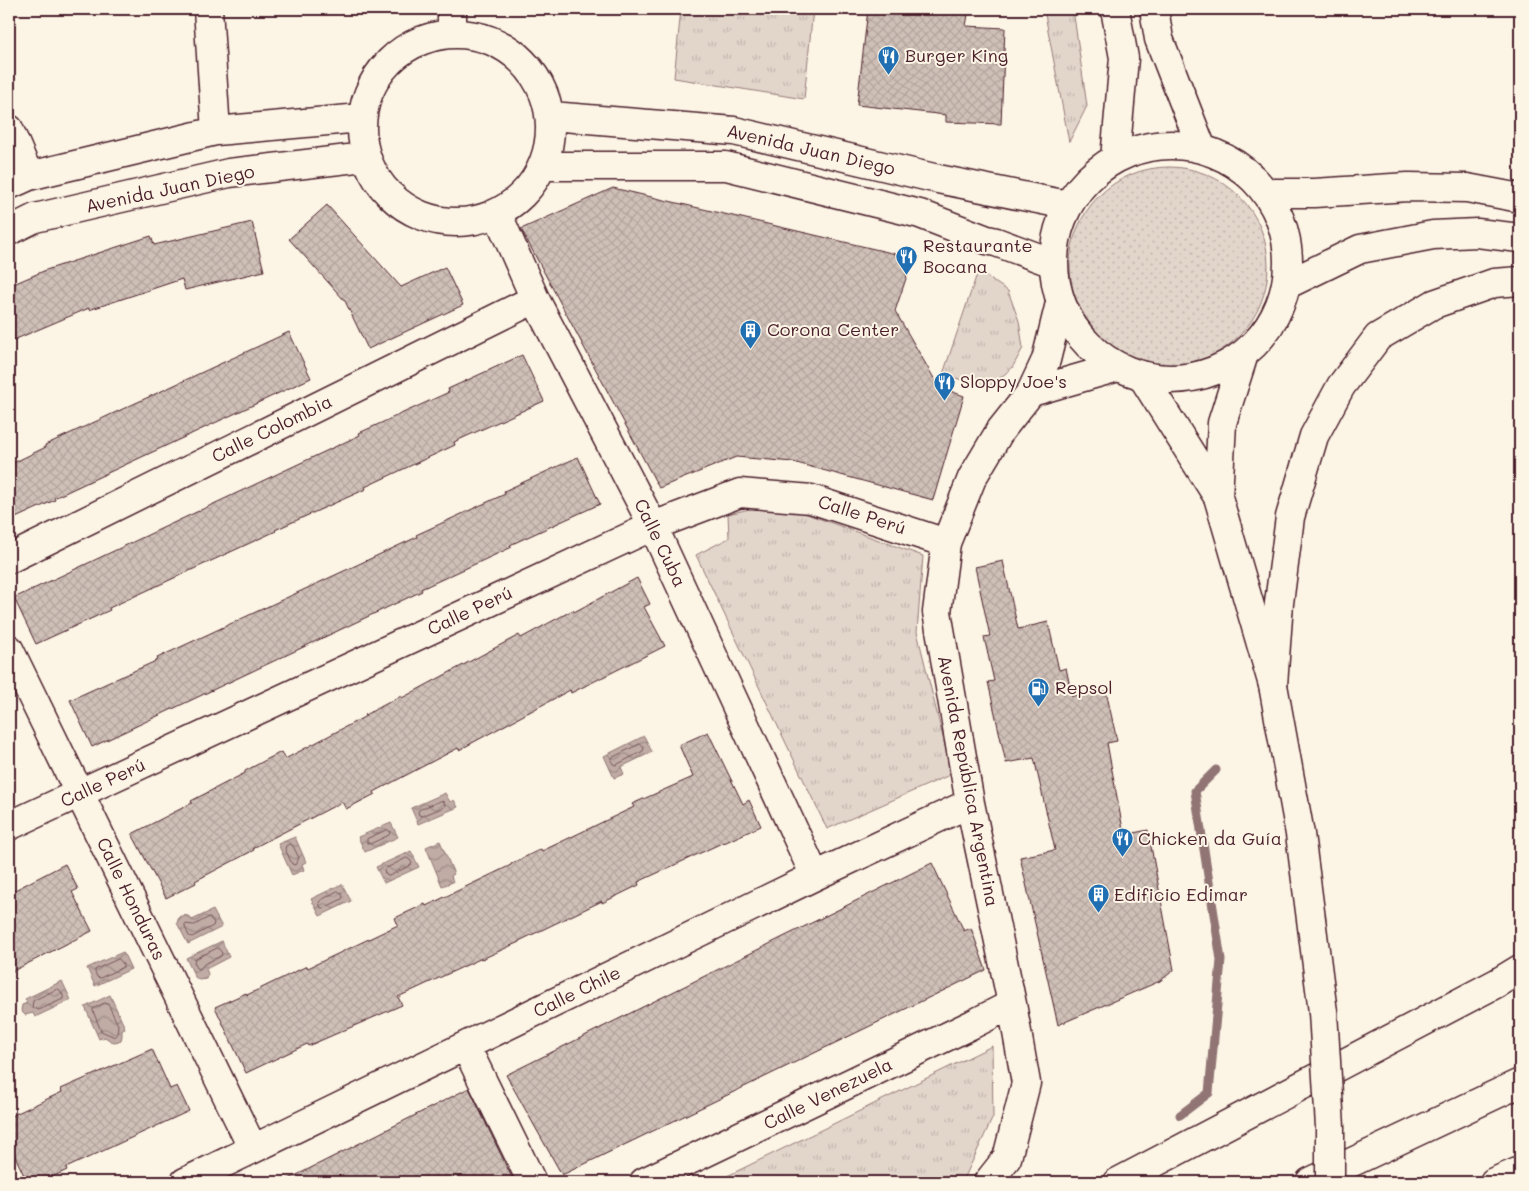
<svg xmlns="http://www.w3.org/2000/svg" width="1529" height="1191" viewBox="0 0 1529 1191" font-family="Mali,sans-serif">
	<defs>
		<pattern id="grass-dots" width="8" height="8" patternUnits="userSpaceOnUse" patternTransform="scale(1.25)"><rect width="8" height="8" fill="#e2d5ca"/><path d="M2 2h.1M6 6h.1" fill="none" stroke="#c3b6ae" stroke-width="1.8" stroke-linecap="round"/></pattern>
		<pattern id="park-tufts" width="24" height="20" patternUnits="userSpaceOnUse" patternTransform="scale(1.25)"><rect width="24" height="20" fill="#e2d5ca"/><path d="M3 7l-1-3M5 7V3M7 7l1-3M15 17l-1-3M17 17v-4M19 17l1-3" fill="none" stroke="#c3b6ae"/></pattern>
		<pattern id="water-waves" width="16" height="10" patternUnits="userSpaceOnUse" patternTransform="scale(1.25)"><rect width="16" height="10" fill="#c0aca5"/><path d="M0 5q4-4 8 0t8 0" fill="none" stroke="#9e8b87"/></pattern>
		<pattern id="building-cross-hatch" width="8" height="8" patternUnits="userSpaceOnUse" patternTransform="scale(1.25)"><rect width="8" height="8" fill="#cfc0b7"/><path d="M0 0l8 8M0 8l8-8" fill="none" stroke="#b3a59e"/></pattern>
	</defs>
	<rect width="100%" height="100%" fill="#fcf5e5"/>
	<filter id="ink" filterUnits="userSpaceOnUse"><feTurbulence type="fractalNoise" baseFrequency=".02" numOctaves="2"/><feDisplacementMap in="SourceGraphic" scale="10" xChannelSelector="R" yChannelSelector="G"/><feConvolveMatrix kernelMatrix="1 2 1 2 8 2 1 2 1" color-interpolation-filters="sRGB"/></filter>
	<g filter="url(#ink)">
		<path fill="url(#grass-dots)" stroke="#967a7a" d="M1070 266a99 99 0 1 1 198 0a99 99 0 1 1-198 0Z"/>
		<path fill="url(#park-tufts)" stroke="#967a7a" d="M 681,9 L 813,9 L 804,99 L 674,78 Z
			M 1044,9 L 1073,9 L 1087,106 L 1069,142 Z
			M 978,271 L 1008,291 L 1019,321 L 1023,348 L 1012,368 L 988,388 L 943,374 Z
			M 754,508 L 804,513 L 923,556 L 917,632 L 952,774 L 827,829 L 696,555 L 729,538 L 728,514 Z
			M 992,1046 L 993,1117 L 965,1177 L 958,1182 L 715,1182 Z"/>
		<path fill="url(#water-waves)" stroke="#917474" d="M 644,736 L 652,752 L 621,767 L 624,774 L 614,778 L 604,756 Z
			M 445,793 L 450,802 L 454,800 L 458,807 L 418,824 L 411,808 Z
			M 391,823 L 398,837 L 365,852 L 358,837 Z
			M 295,837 L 306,862 L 302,864 L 304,870 L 292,875 L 278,844 Z
			M 440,841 L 454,874 L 451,876 L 453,882 L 442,886 L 426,847 Z
			M 411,851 L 419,867 L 384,883 L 376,867 Z
			M 342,884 L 351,901 L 320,916 L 311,899 Z
			M 213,910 L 222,927 L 188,944 L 177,923 L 179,917 C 185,915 188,914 192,920 Z
			M 222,941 L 229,957 L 206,969 L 208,974 L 206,979 L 199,980 L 195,977 L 186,958 Z
			M 123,952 L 131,969 L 95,986 L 87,968 Z
			M 62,981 L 71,1000 L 35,1017 L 33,1013 L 25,1015 L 21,1011 L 22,1005 L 27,1003 L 25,999 Z
			M 110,995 L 125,1028 L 122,1030 L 122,1036 L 121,1040 C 113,1044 111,1041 105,1037 L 99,1039 L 85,1007 Z"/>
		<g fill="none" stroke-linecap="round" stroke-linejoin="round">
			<path stroke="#79575c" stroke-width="1" d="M 640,744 L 644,747 L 643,751 L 616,765 L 613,764 L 611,760 L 612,758 Z
				M 441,801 L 444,802 L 445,805 L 444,807 L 422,816 L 419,815 L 418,812 L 419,810 Z
				M 387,830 L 390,832 L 389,835 L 370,844 L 367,843 L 367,839 Z
				M 291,844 L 293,846 L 299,858 L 295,865 L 292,864 L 285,849 L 286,846 Z
				M 407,858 L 410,860 L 412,863 L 411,865 L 389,876 L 386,875 L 384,871 L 385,869 Z
				M 338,891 L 341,893 L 343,897 L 342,899 L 324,908 L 321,908 L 319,903 L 320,901 Z
				M 210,917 L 214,923 L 213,926 L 192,937 L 189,936 L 185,927 L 185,924 L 194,925 Z
				M 218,948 L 222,953 L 221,956 L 204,964 L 200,969 L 197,968 L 194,962 L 195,959 Z
				M 119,959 L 123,964 L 123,967 L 100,978 L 97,977 L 95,972 L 95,970 Z
				M 58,989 L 60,990 L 63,995 L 63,999 L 39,1010 L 32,1007 L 33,1001 Z
				M 105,1003 L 108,1004 L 118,1025 L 117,1035 L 115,1037 L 101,1031 L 93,1011 L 93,1009 Z"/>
			<path stroke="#917474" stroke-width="9" d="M 1180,1115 L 1209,1093 L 1221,960 L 1195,791 L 1216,770"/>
		</g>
		<path fill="url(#building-cross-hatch)" stroke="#4a1f2b" d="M 868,9 L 969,9 L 966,26 L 1005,28 L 1001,124 L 946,122 L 946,115 L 857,105 Z
			M 613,188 L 913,258 L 895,311 L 939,387 L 964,396 L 933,500 L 793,462 L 736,457 L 659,488 L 521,229 Z
			M 327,205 L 401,287 L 445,267 L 463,305 L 368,349 L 345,301 L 289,239 Z
			M 252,222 L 264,271 L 185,290 L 182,279 L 89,310 L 89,308 L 9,342 L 9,286 L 46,270 L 151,236 L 154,245 Z
			M 289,332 L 311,378 L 54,498 L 55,500 L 9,521 L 9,465 L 46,447 L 45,445 Z
			M 522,355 L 544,401 L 454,442 L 455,445 L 365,487 L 366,489 L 275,530 L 276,531 L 109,608 L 110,610 L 36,644 L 14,598 L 360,435 L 359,433 L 449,392 L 448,389 Z
			M 578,457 L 600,504 L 510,545 L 512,547 L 421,589 L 422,591 L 92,747 L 70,700 L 158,660 L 157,658 L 417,537 L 416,535 L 505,494 L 504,491 Z
			M 1003,561 L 1018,629 L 1048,622 L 1059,670 L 1066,668 L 1072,696 L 1106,691 L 1117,741 L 1107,743 L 1124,835 L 1148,830 L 1174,970 L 1160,981 L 1058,1025 L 1020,857 L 1055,850 L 1034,758 L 1006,763 L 988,682 L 994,681 L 984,637 L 990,636 L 975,567 Z
			M 637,578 L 650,604 L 644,607 L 665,646 L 571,693 L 570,690 L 459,750 L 458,748 L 374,792 L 375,794 L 346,809 L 342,802 L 253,848 L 254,850 L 195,881 L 196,883 L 166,898 L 132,834 L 192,803 L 191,801 L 245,773 L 245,771 L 281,752 L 285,759 L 366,716 L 365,715 L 401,696 L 402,698 L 519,635 L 521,638 L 573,610 L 574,612 Z
			M 708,732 L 743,804 L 749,800 L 761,826 L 724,843 L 724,842 L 638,882 L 639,885 L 602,903 L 602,901 L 519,941 L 519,942 L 482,959 L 482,958 L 398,997 L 402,1005 L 308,1046 L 307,1044 L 246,1073 L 215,1007 L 246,993 L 247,995 L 307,966 L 308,968 L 398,925 L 395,918 L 425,904 L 426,906 L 511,865 L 511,864 L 541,849 L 542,851 L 634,807 L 632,804 L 693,777 L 679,745 Z
			M 932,863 L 964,931 L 971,928 L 986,970 L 562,1175 L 506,1075 Z
			M 65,864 L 78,889 L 72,892 L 92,931 L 9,973 L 9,893 Z
			M 152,1049 L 170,1089 L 177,1086 L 189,1111 L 66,1168 L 67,1170 L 42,1182 L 27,1182 L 9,1143 L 9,1117 L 62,1092 L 61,1089 Z
			M 469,1088 L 514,1182 L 283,1182 Z"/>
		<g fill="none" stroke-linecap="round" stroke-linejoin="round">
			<defs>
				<path id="minor" d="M 208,9 L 216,131
					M 452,9 L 452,33
					M362 128a94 94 0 1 1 188 0a94 94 0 1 1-188 0Z
					M 551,116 L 734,131 L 938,179 L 1067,205
					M 9,129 L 29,176
					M 544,166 L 726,166 L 920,214 L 987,240 L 996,242 L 1053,263
					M 9,185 L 29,176 L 216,131 L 361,118
					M 498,215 L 535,299 L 653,526 L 815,876
					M 9,231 L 35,218 L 229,173 L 365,157
					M 1031,392 L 1118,367
					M 9,559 L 535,299
					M 9,649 L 253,1149
					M 9,826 L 653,526 L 740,493 L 811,499 L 946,543
					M 466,1047 L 532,1182
					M 185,1182 L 815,876 L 970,803
					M 644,1182 L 973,1024 L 1012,1004
					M 988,1182 L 1007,1158 L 1026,1083 L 1012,1004 L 970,803 L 937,612 L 946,543 L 972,478 L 1000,431 L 1031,392 L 1046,360 L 1060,303"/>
				<path id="major" d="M 1154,9 L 1159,39 L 1202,149
					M1054 262a117 117 0 1 1 234 0a117 117 0 1 1-234 0Z
					M 1115,159 L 1124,58 L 1115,9
					M 1142,376 L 1218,497 L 1273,685 L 1300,834 L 1323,1012
					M 1218,497 L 1222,423 L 1244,354"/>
				<path id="highway" d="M 1266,193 L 1314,193 L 1408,187 L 1467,188 L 1520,198
					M 1286,285 L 1360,249 L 1433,235 L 1477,233 L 1520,238
					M 1273,685 L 1279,603 L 1290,517 L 1314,436 L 1341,386 L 1378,337 L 1434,304 L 1494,283 L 1520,281
					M 1118,1182 L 1497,983 L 1520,969
					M 1310,1182 L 1520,1083
					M 1494,1182 L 1520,1171"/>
			</defs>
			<use href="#minor" stroke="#4a1f2b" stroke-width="31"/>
			<use href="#major" stroke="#4a1f2b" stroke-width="31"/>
			<use href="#highway" stroke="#4a1f2b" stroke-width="31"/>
			<use href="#minor" stroke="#fcf5e5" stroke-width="28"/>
			<use href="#major" stroke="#fcf5e5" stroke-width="28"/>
			<use href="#highway" stroke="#fcf5e5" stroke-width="28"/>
			<defs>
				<path id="major-bridge" d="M 1323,1012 L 1330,1127 L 1330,1182"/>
			</defs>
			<use href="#major-bridge" stroke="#4a1f2b" stroke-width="31" stroke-linecap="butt"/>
			<use href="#major-bridge" stroke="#fcf5e5" stroke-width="28"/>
		</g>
	</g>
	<defs>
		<symbol id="restaurant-pin" viewBox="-11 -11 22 30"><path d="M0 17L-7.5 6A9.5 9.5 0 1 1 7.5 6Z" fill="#1f6fb2" stroke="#fcf5e5"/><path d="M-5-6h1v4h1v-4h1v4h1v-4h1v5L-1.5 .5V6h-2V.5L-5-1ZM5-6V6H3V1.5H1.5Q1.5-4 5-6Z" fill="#fff"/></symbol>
		<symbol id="building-pin" viewBox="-11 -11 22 30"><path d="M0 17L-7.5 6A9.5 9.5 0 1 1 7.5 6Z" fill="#1f6fb2" stroke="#fcf5e5"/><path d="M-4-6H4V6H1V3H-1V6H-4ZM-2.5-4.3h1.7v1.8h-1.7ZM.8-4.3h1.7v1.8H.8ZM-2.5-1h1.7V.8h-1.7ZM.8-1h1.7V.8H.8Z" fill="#fff"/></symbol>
		<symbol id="fuel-pin" viewBox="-11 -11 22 30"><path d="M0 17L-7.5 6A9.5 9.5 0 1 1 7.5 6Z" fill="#1f6fb2" stroke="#fcf5e5"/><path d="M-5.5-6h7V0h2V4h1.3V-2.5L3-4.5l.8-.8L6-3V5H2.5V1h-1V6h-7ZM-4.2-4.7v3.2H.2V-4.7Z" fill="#fff"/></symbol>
	</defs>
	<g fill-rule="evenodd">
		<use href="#restaurant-pin" x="876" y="44" width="25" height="34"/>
		<use href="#restaurant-pin" x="894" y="244" width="25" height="34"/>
		<use href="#building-pin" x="738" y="318" width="25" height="34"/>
		<use href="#restaurant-pin" x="932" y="370" width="25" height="34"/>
		<use href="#fuel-pin" x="1026" y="676" width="25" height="34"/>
		<use href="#restaurant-pin" x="1110" y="826" width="25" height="34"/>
		<use href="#building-pin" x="1086" y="882" width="25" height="34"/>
	</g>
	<g text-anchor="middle" stroke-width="4" stroke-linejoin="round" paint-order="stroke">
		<g font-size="18" fill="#4a1f2b" stroke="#fcf5e5" text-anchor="start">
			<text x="905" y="62">Burger King</text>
			<text x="923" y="252">Restaurante<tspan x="923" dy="21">Bocana</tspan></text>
			<text x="767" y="336">Corona Center</text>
			<text x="960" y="388">Sloppy Joe's</text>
			<text x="1055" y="694">Repsol</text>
			<text x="1138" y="845">Chicken da Guía</text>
			<text x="1114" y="901">Edificio Edimar</text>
		</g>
		<g font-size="18" fill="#4a1f2b" stroke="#fcf5e5">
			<text transform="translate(811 150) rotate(13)" y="6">Avenida Juan Diego</text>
			<text transform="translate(170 189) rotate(-12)" y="6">Avenida Juan Diego</text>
			<text transform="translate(272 429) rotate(-26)" y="6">Calle Colombia</text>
			<text transform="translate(862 515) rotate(18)" y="6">Calle Perú</text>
			<text transform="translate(660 543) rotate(64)" y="6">Calle Cuba</text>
			<text transform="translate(470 611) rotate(-25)" y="6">Calle Perú</text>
			<text transform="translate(968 781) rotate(79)" y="6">Avenida República Argentina</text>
			<text transform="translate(103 783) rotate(-25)" y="6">Calle Perú</text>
			<text transform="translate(131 899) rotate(64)" y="6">Calle Honduras</text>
			<text transform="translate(577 992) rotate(-26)" y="6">Calle Chile</text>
			<text transform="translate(828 1094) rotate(-26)" y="6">Calle Venezuela</text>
		</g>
	</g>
	<rect width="1529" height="1191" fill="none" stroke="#fcf5e5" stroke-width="30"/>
	<rect x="15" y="15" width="1499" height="1161" fill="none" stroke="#4a1f2b" stroke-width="2" filter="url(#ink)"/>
</svg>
